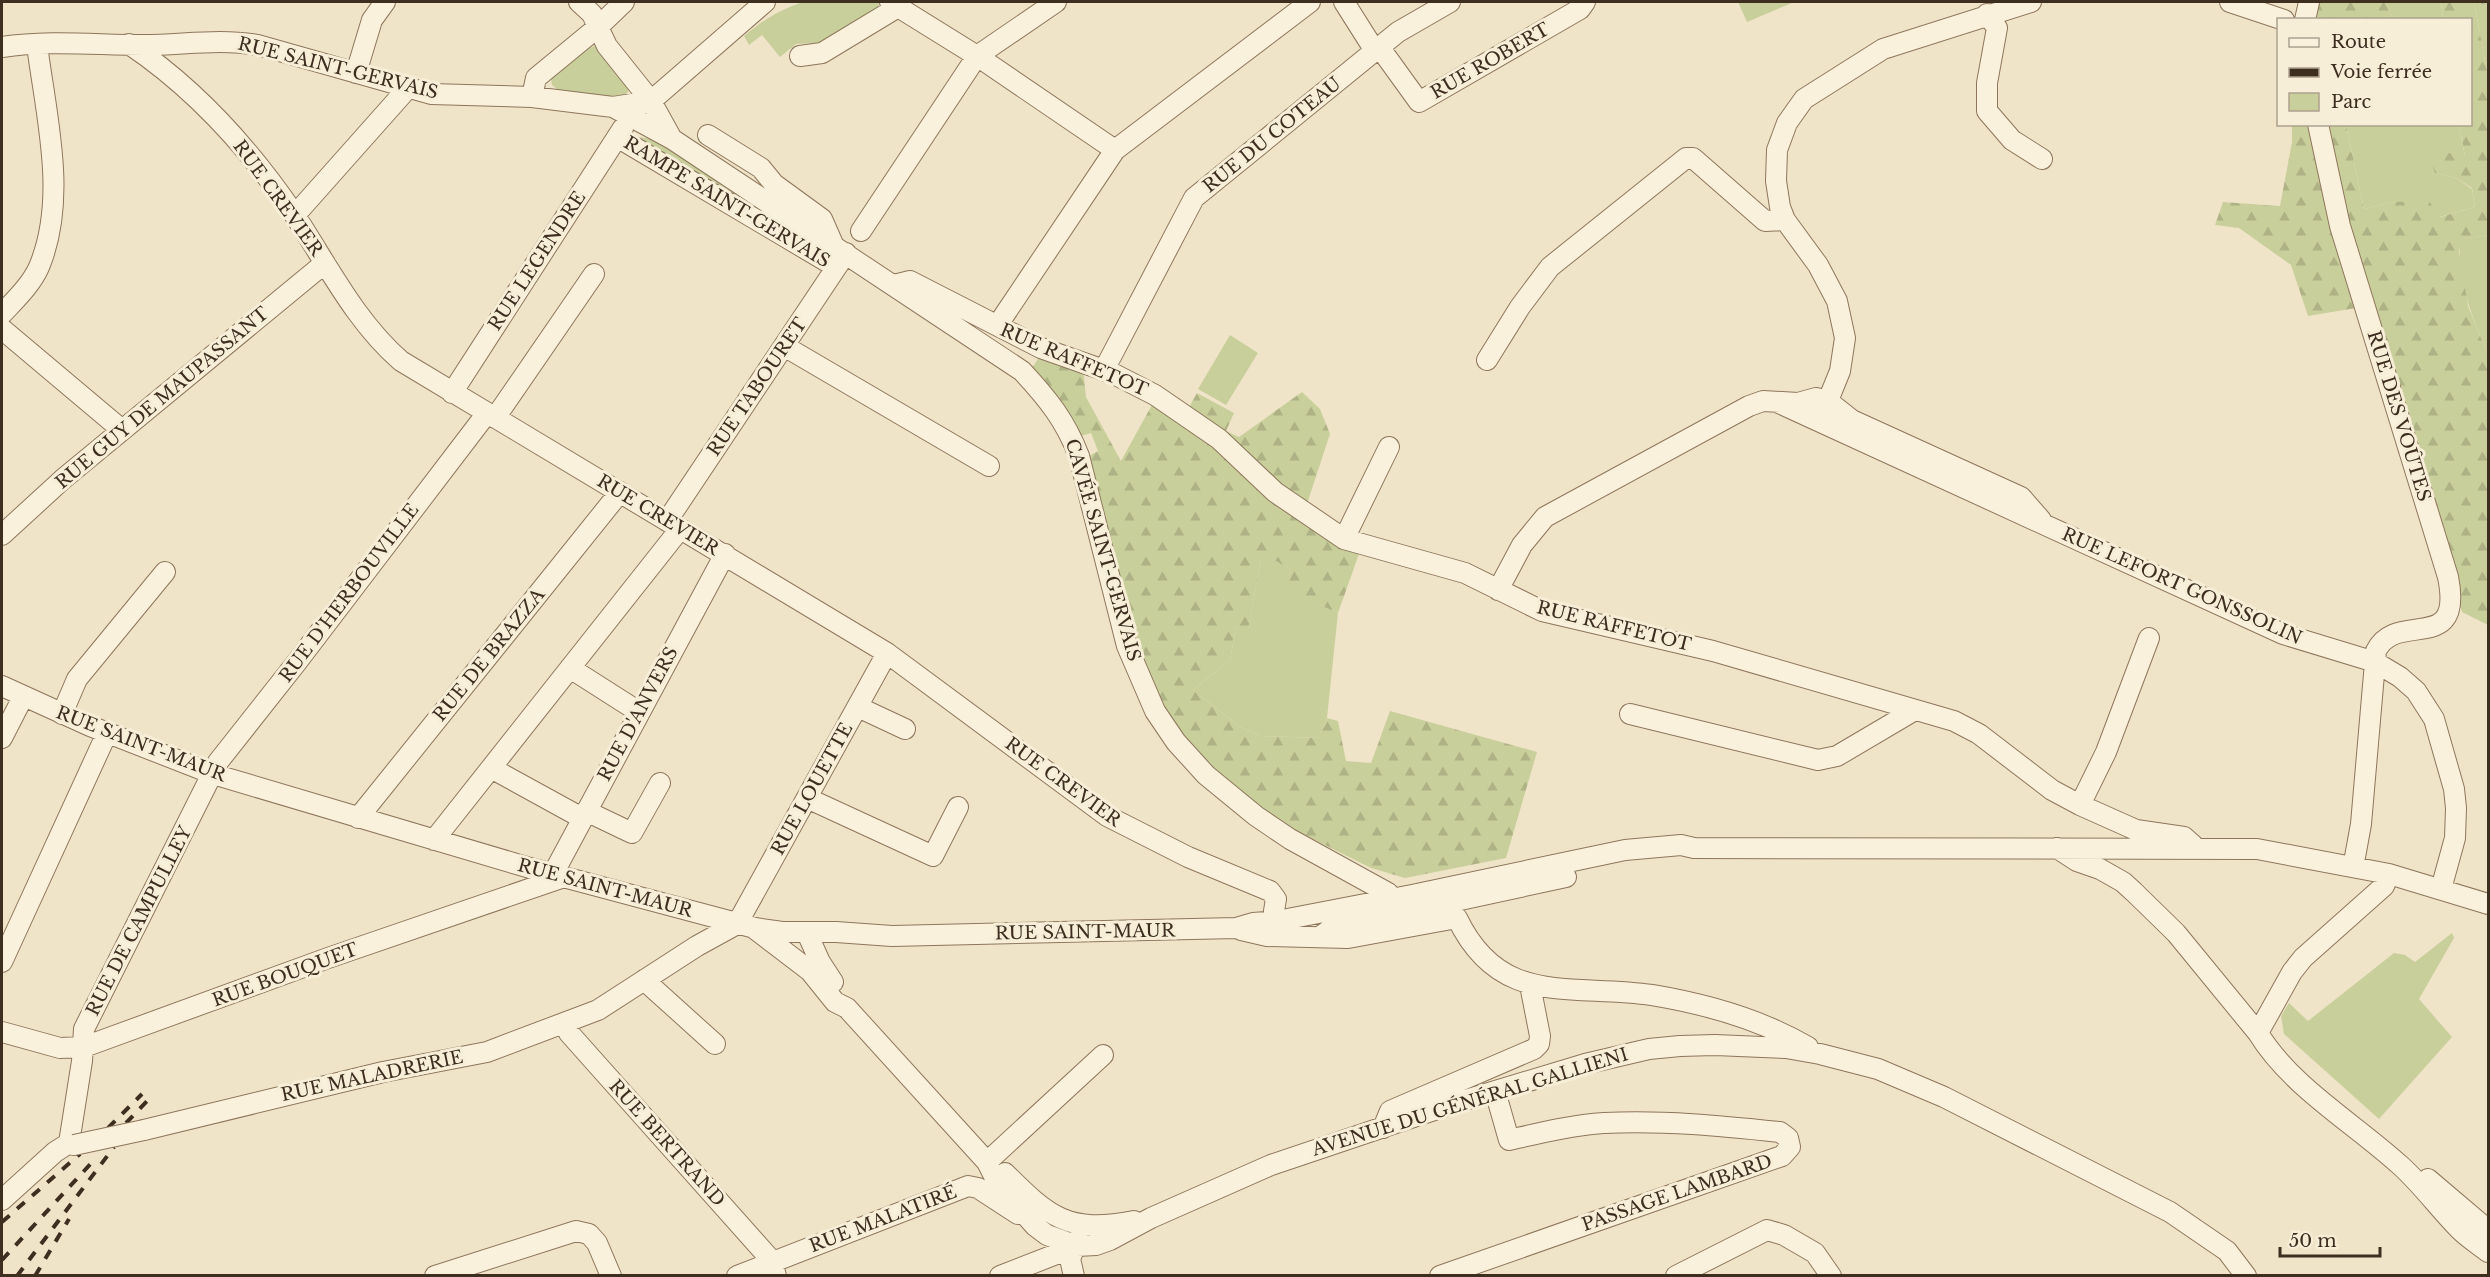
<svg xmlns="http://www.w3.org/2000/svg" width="2490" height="1277" viewBox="0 0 2490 1277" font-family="'Libre Baskerville',serif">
	<defs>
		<pattern id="forest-firs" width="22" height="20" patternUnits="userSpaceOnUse" patternTransform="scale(1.5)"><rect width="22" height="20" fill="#c9cf9b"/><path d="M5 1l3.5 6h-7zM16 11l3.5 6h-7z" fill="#aeb285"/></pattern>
	</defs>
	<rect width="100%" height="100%" fill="#f0e4c8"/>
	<path fill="#c9cf9b" d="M 803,2 L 875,2 L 879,3 L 878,9 L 822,43 L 796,44 L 780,57 L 762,35 L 749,45 L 744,36 C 765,19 777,11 803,2 Z
		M 1738,2 L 1794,2 L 1747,22 Z
		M 2386,2 L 2441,2 L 2443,19 L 2393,19 Z
		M 2474,2 L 2488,6 L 2488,76 Z
		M 595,46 L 599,47 L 629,90 L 625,96 L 617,101 L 610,96 L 558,90 L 552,85 L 551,79 L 555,74 L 588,48 Z
		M 2346,125 L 2459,125 L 2465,157 L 2435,173 L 2456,178 L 2472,189 L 2475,207 L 2439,217 L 2394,202 L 2364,209 Z
		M 633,136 L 658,140 L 826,251 Z
		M 2488,235 L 2488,355 C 2474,319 2454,278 2461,239 Z
		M 1230,335 L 1258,353 L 1226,405 L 1198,389 Z
		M 1271,557 L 1290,569 L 1289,591 L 1338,613 L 1327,718 L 1318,738 L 1260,736 L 1240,727 L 1193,690 L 1230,660 L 1236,627 L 1248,629 L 1261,560 Z
		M 2452,933 L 2454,938 L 2419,999 L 2452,1037 L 2379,1119 L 2284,1034 L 2281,1016 L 2289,1003 L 2308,1021 L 2394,953 L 2405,955 L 2415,962 Z"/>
	<path fill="url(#forest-firs)" d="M 2317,2 L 2386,2 L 2393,19 L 2312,20 Z
		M 2441,2 L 2488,2 L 2488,6 L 2474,2 L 2488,76 L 2488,235 L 2462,239 L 2459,252 L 2468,306 L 2488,355 L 2488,625 L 2462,612 L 2449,558 L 2368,306 L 2308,316 L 2291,265 L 2239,228 L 2215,225 L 2223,202 L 2280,206 L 2292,142 L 2292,125 L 2346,125 L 2364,209 L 2394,202 L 2429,201 L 2440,217 L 2475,207 L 2472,188 L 2456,178 L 2435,173 L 2431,161 L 2444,152 L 2465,156 L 2459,125 L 2470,124 L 2470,20 L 2443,19 Z
		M 1043,352 L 1083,368 L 1086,397 L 1121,461 L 1153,403 L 1187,411 L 1197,393 L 1234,413 L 1226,431 L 1239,437 L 1302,392 L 1320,409 L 1330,434 L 1303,516 L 1360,551 L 1338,613 L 1288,591 L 1290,569 L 1271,558 L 1261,560 L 1248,630 L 1236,627 L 1230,660 L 1193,690 L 1240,727 L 1260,736 L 1318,738 L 1327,718 L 1338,721 L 1346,761 L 1371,763 L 1390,711 L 1537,752 L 1506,858 L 1405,878 L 1371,868 L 1285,825 L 1246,799 L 1211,768 L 1161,710 L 1133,645 L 1090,470 L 1089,456 L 1098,451 L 1091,433 L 1081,436 L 1067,410 L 1031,369 Z"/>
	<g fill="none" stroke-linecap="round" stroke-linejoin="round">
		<defs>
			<path id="minor" d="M 579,2 L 592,14 L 598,27 L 624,2
				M 890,2 L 977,56 L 1115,150
				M 1344,2 L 1375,51
				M 2230,2 L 2284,20
				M 1987,14 L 1997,28 L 1987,83 L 1987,111 L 2012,140 L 2042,159
				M 2305,20 L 2309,2
				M 129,44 C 196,89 249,148 294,214 C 327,264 355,321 401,361 L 887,653 L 1107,816 L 1188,857 L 1270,891 L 1276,899 L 1274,911 L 1277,921 L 1288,935
				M 2,47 C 49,40 96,45 144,45 C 183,45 219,38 258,45 L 431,94 L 532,97 L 613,107 L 651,101 L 765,2
				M 1380,48 L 1419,102 L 1580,9 L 1585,2
				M 800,56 L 822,53 L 898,7
				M 356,73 L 372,20 L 385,2
				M 532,97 L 536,78 L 598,27 L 607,46 L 651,101 L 672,139
				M 613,107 L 672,139 L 1022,371 C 1048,399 1065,420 1079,456 L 1127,646 L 1155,711 L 1176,742 L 1206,775 L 1256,816 L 1290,839 L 1388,893 L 1392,898
				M 2318,124 L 2340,226 L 2448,577 C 2464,657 2396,609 2376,651 L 2361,824 L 2355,857
				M 708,135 L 761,168 L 774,184 L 822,219 L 833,244
				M 617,137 L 836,267
				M 295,215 L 407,89
				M 861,231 L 977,56 L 1056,2
				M 894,285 L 910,281 L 1041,348 L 1112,373 L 1155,395 L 1219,439 L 1275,492 L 1344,539 L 1465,573 L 1542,611 L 1713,651 L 1954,721 L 1979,734 L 2052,790 L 2080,805 L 2136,830 L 2184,837 L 2193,845
				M 2,314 C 15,300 31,285 39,267 C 68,198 46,116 37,45
				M 1003,317 L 1115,150 L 1310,2
				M 2,329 L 122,430
				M 784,346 L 989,466
				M 1487,360 L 1520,307 L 1550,267 L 1686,158 L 1693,158 L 1765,221 L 1785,220
				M 1104,370 L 1194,198 L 1398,32 L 1450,2
				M 452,393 L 623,128
				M 1779,403 L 2283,634 L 2375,662 L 2400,677 L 2416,691 L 2434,719 L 2454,789 L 2456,808 L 2455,838 L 2441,889
				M 1823,413 L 1840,371 L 1845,338 L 1837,301 L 1818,265 L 1785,220 L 1780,207 L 1776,181 L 1777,150 L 1787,123 L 1804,99 L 1883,49 L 2031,2
				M 495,418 L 594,274
				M 667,521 L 846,253
				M 2,535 L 63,479 L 325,263
				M 1344,539 L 1389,447
				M 1498,590 L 1522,545 L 1545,517 L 1749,406 L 1763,401 L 1798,403 L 1816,398 L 1828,401 L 1852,420 L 2021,497 L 2041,520
				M 570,668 L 639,712
				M 2,686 L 90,726 L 213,774 L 530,868 L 755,928 L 782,932 L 836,932 L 892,936 L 1236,928 L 1253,923 L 1277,921 L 1412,895 L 1625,850 L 1681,845 L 1694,848 L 2257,849 L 2389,874 L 2488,904
				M 858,707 L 905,729
				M 62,714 L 77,679 L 165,572
				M 1630,714 L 1818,760 L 1837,756 L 1915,710
				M 2,738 L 23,697
				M 491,768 L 582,818
				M 807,798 L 933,856 L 958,807
				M 2080,805 L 2106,752 L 2149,638
				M 586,811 L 632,833 L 660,783
				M 358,818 L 620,492
				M 434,840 L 680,529
				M 2057,848 L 2077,861 L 2100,869 L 2123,882 L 2134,892 L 2176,933 L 2258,1033 C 2291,1087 2354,1123 2401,1166 C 2423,1186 2439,1209 2460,1230 C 2468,1238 2479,1245 2488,1252
				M 553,874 L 725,554
				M 737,924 L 887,653
				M 755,929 L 810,971 L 835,1002 L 847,1008 L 987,1162 L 998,1184 L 1035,1226 L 1047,1235 L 1077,1246 L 1096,1245 L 1110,1240 L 1151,1218 L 1271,1165 L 1449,1105 L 1585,1064 L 1649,1049 L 1680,1046 L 1715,1045 L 1786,1048 L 1820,1054 L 1878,1069 L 1944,1097 L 2170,1212 L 2227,1251 L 2246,1276
				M 1241,930 L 1267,936 L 1348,938 L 1457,918 C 1500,1008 1570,983 1652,995 C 1706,1004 1760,1019 1808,1047
				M 807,933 L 820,962 L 833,982
				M 1321,936 L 1342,921 L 1392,910 L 1400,913 L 1566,877
				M 2,962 L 107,733
				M 644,980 L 715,1044
				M 565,1023 L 569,1033 L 772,1261 L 776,1276
				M 2,1032 L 60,1048 L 84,1047 L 328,958 L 564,877
				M 2258,1033 L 2292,972 L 2303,958 L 2384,886 L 2389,874
				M 1383,1128 L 1390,1111 L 1534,1049 L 1539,1044 L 1540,1036 L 1530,985
				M 144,1130 L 383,1072 L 487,1052 L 598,1010 L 697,946 L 737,924
				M 69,1143 L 82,1061 L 84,1029 L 218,762 L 297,662 L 487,413
				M 987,1162 L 1103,1055
				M 1005,1173 C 1049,1217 1068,1234 1134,1221
				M 2428,1179 L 2488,1230
				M 2,1200 L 55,1152 L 69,1143 L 74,1145
				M 435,1276 L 576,1231 L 589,1234 L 597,1243 L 611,1276
				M 737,1276 L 968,1186 L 978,1188 L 1018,1214 L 1046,1211
				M 1000,1276 L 1077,1246
				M 1074,1276 L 1070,1259 L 1078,1239
				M 1440,1276 L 1782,1156 L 1790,1147 L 1788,1138 L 1780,1132 C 1722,1126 1663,1120 1604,1123 C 1572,1125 1540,1133 1509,1140 L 1495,1091
				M 1676,1276 L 1767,1230 L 1784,1235 L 1815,1253 L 1831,1276"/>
		</defs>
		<use href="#minor" stroke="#8d765c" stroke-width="22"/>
		<use href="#minor" stroke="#faf1dc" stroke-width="20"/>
		<path stroke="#3d2e20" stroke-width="4" stroke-dasharray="10 10" stroke-linecap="butt" d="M 126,1123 L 147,1101
			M 108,1128 L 142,1094
			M 2,1222 L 80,1154
			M 2,1260 L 96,1158
			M 17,1276 L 114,1147
			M 35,1276 L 69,1219"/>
		<defs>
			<path id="minor-bridge" d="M 74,1145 L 144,1130"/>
		</defs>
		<use href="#minor-bridge" stroke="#8d765c" stroke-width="22" stroke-linecap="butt"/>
		<use href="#minor-bridge" stroke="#faf1dc" stroke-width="20"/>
	</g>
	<g text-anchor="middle" stroke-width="6" stroke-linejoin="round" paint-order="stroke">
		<g font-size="18" fill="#3d2e20" stroke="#f7eed8">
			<text transform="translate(1490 61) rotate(-30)" y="6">RUE ROBERT</text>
			<text transform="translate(338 68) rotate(14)" y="6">RUE SAINT-GERVAIS</text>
			<text transform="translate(1272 135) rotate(-39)" y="6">RUE DU COTEAU</text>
			<text transform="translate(278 198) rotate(54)" y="6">RUE CREVIER</text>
			<text transform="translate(727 202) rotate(31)" y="6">RAMPE SAINT-GERVAIS</text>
			<text transform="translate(537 261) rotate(-57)" y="6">RUE LEGENDRE</text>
			<text transform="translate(1074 360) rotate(23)" y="6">RUE RAFFETOT</text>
			<text transform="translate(757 387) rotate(-56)" y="6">RUE TABOURET</text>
			<text transform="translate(162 398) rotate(-40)" y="6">RUE GUY DE MAUPASSANT</text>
			<text transform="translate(2399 416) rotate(73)" y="6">RUE DES VOÛTES</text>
			<text transform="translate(658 515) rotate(31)" y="6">RUE CREVIER</text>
			<text transform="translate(1103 550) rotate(74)" y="6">CAVÉE SAINT-GERVAIS</text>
			<text transform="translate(2182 586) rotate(24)" y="6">RUE LEFORT GONSSOLIN</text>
			<text transform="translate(349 593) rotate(-53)" y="6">RUE D'HERBOUVILLE</text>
			<text transform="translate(1614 626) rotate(14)" y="6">RUE RAFFETOT</text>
			<text transform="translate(489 655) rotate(-51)" y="6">RUE DE BRAZZA</text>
			<text transform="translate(638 714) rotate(-62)" y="6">RUE D'ANVERS</text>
			<text transform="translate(141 744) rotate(21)" y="6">RUE SAINT-MAUR</text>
			<text transform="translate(1063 782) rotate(36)" y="6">RUE CREVIER</text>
			<text transform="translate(812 789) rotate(-61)" y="6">RUE LOUETTE</text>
			<text transform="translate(605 888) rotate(15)" y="6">RUE SAINT-MAUR</text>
			<text transform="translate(139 921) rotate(-63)" y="6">RUE DE CAMPULLEY</text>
			<text transform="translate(1085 932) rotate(-1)" y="6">RUE SAINT-MAUR</text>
			<text transform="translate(285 975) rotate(-20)" y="6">RUE BOUQUET</text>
			<text transform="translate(372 1076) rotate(-12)" y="6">RUE MALADRERIE</text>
			<text transform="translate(1470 1102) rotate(-17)" y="6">AVENUE DU GÉNÉRAL GALLIENI</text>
			<text transform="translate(667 1143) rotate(48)" y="6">RUE BERTRAND</text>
			<text transform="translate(1677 1193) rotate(-19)" y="6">PASSAGE LAMBARD</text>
			<text transform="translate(883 1219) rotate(-21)" y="6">RUE MALATIRÉ</text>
		</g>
	</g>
	<rect width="2490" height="1277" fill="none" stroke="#3d2e20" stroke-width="6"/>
	<rect x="2277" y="18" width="195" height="108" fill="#f7eed8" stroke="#ada18e" stroke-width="1.5"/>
	<rect x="2289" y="38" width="30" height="9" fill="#faf1dc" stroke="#ada18e" stroke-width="1.5"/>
	<text x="2331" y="48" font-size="18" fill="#3d2e20">Route</text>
	<rect x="2289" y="68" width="30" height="9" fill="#3d2e20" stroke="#ada18e" stroke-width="1.5"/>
	<text x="2331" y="78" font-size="18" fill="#3d2e20">Voie ferrée</text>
	<rect x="2289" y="93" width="30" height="18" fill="#c9cf9b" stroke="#ada18e" stroke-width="1.5"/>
	<text x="2331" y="108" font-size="18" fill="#3d2e20">Parc</text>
	<path d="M2280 1247v9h100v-9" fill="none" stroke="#3d2e20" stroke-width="3"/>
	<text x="2289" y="1247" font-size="18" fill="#3d2e20" stroke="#f7eed8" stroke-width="4.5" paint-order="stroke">50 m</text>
</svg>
